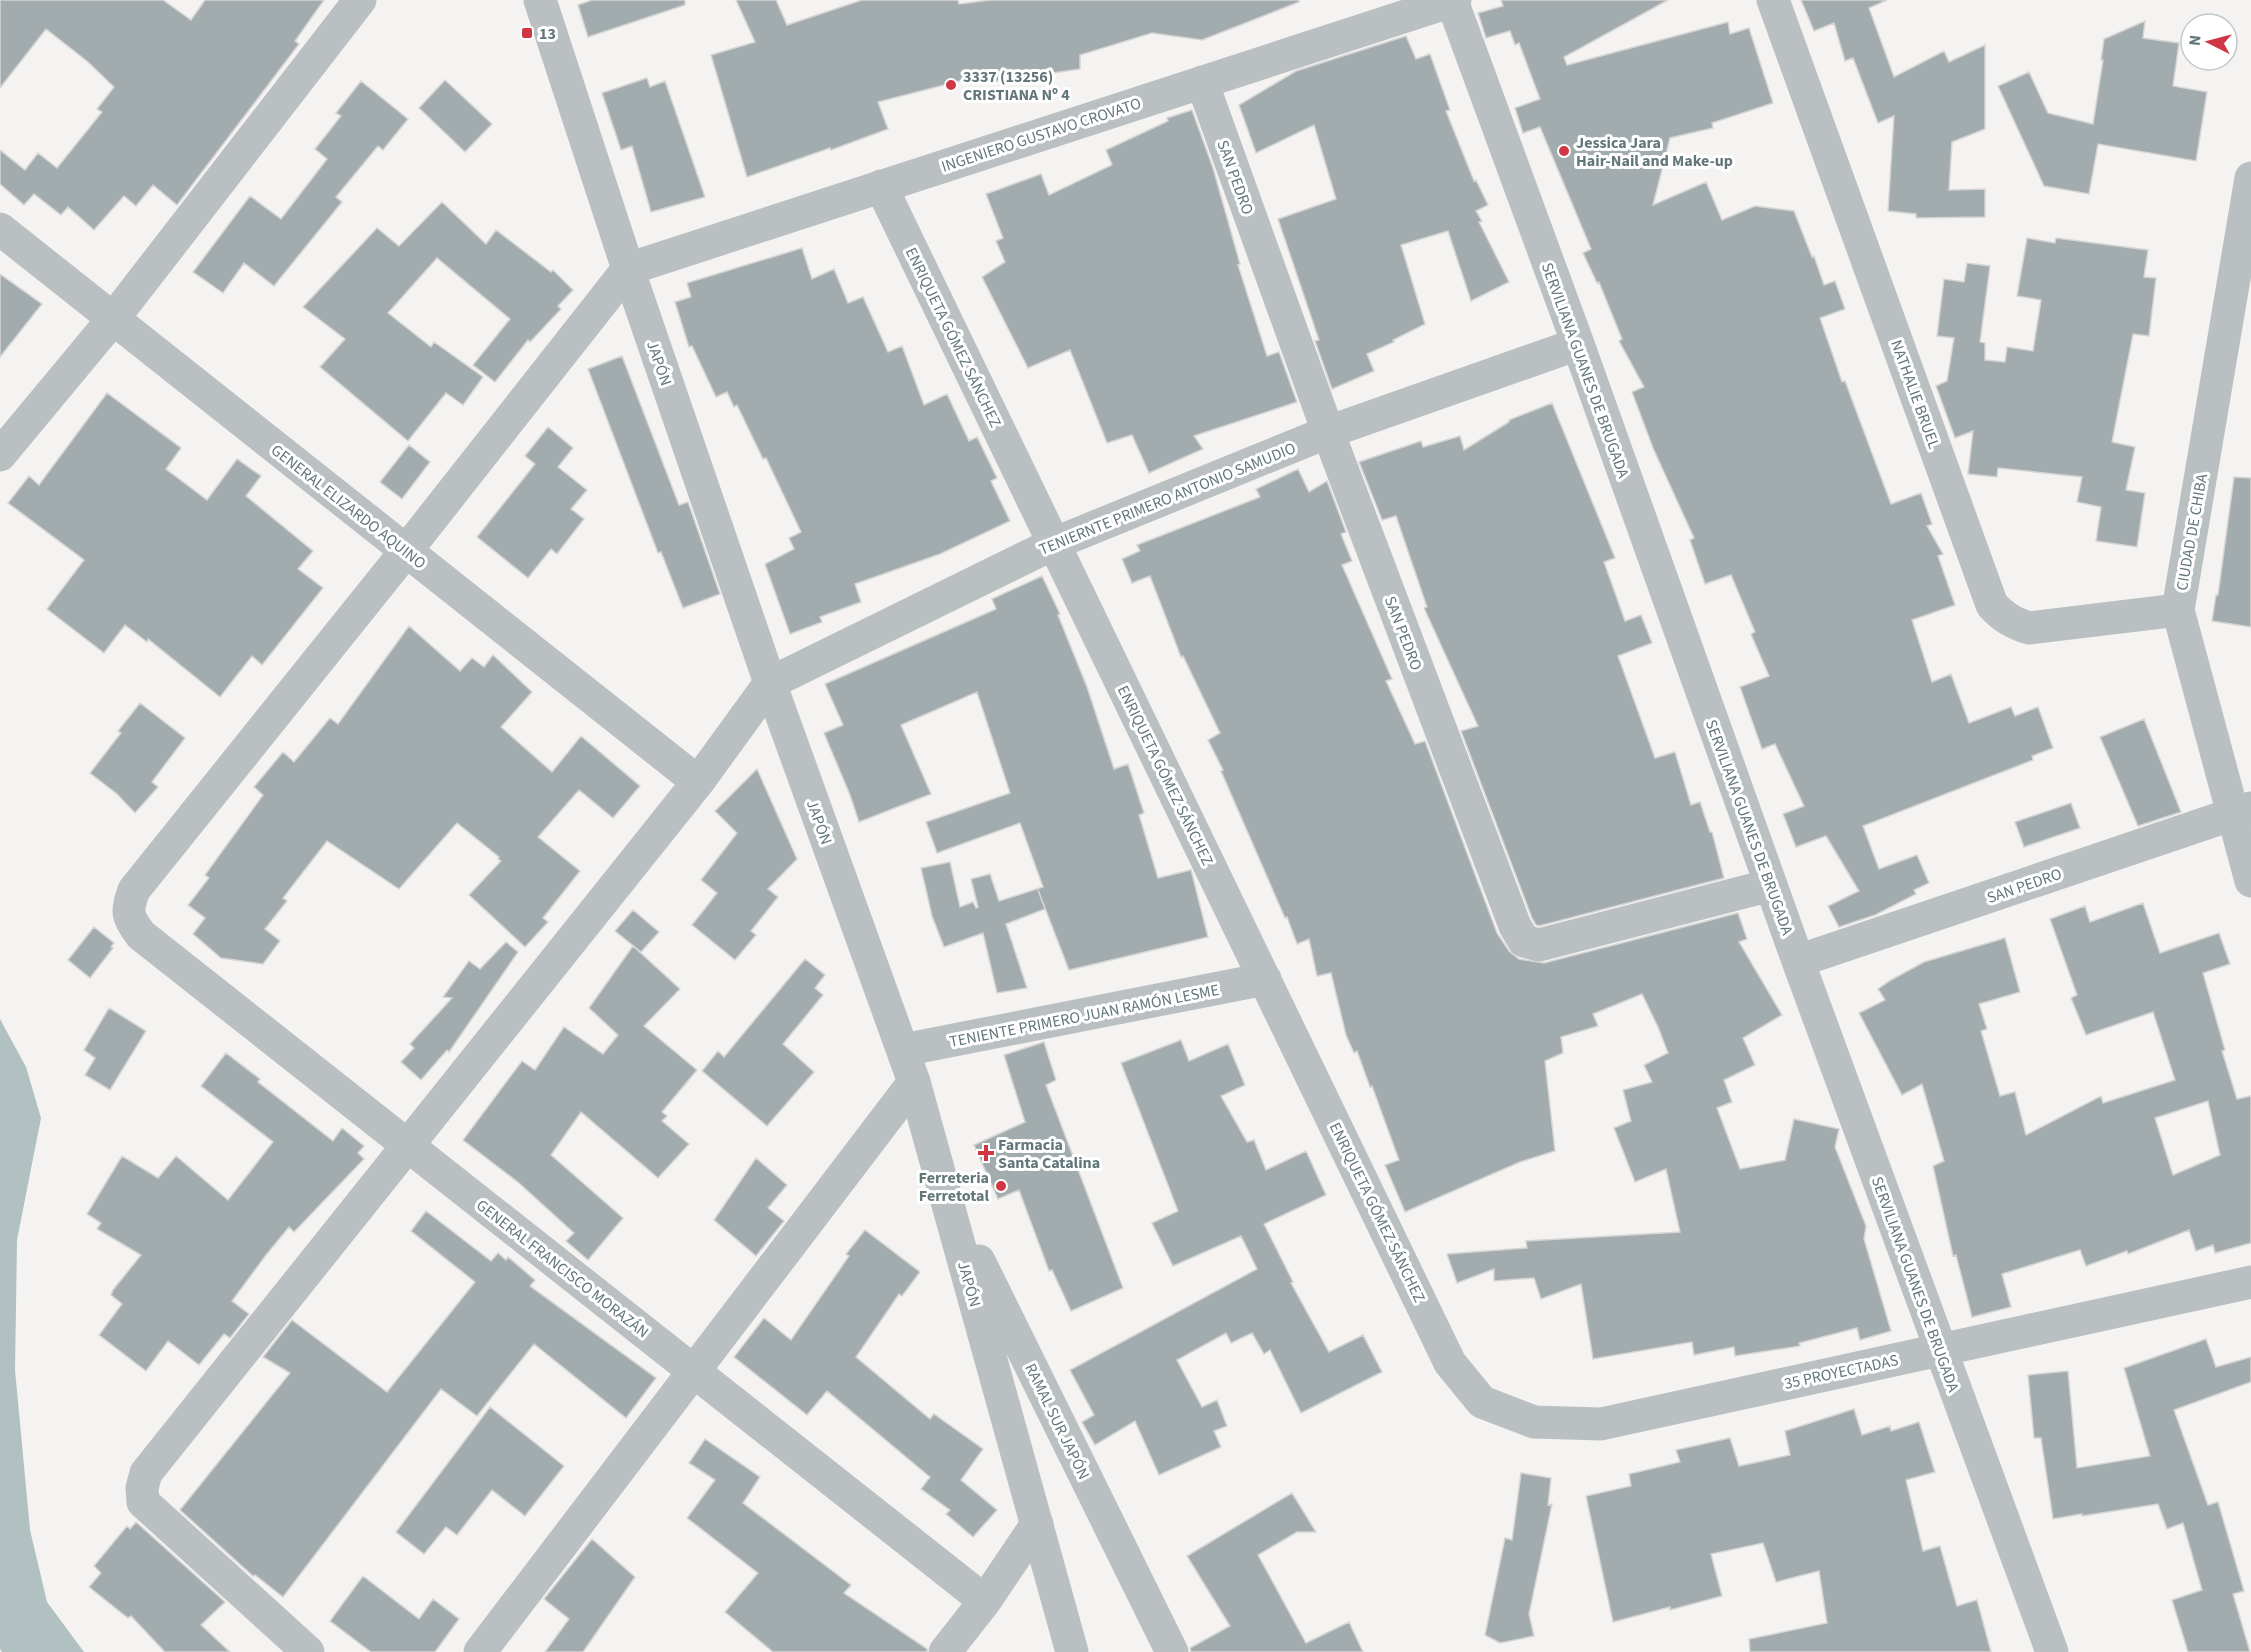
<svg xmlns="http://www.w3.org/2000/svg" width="2251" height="1652" viewBox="0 0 2251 1652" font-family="'Source Sans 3',sans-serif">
	<rect width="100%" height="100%" fill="#f4f3f1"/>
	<path fill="#b1c0c0" d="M 0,1019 L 26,1067 L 41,1118 L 17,1240 L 15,1370 L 30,1530 L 47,1602 L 84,1652 L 2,1652 L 0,1649 Z"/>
	<path fill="#a2acae" stroke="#d6d5d4" stroke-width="1.5" fill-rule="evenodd" d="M 0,0 L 163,0 L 191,20 L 205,0 L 324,0 L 295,41 L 299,44 L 177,205 L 153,185 L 136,206 L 124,196 L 94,230 L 68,207 L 61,215 L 34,194 L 24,205 L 0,184 L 0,150 L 25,170 L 38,153 L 57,168 L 102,112 L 97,109 L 114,87 L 88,62 L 46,29 L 0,88 Z
		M 592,0 L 685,0 L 685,5 L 588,37 L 578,5 Z
		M 736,0 L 776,0 L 787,25 L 862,0 L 958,0 L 959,4 L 991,0 L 1299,0 L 1299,2 L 1202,40 L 1152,33 L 1080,55 L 1080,69 L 984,83 L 983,75 L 878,102 L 888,129 L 831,150 L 830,148 L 747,177 L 711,55 L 755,42 Z
		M 1501,0 L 1668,0 L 1564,57 L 1567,65 L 1728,22 L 1730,34 L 1749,28 L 1773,103 L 1712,123 L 1713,128 L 1670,138 L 1653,205 L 1706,182 L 1722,220 L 1755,206 L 1794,211 L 1812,257 L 1814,256 L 1824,285 L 1835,281 L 1845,309 L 1820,318 L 1842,382 L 1845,381 L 1891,504 L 1921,493 L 1932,524 L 1927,526 L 1943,554 L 1938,556 L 1955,605 L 1912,620 L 1932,682 L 1951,674 L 1969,723 L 2011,707 L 2015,716 L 2038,707 L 2053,748 L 2032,756 L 2033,760 L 1863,826 L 1879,869 L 1917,855 L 1929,883 L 1914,890 L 1916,894 L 1875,915 L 1839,927 L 1828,906 L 1859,891 L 1826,836 L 1796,847 L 1783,814 L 1804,806 L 1775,744 L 1762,749 L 1740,687 L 1769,676 L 1751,634 L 1755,632 L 1731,575 L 1705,584 L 1690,540 L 1694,538 L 1653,448 L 1632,392 L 1644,387 L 1619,341 L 1622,339 L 1599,282 L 1597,283 L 1583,253 L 1591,249 L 1540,127 L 1523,133 L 1515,108 L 1540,99 L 1519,43 L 1515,45 L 1510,31 L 1486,38 L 1478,13 L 1503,6 Z
		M 1801,0 L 1887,0 L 1869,8 L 1894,77 L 1944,51 L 1949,62 L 1985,45 L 1985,129 L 1952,142 L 1949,190 L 1985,189 L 1985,217 L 1916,218 L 1916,214 L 1888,211 L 1894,116 L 1878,123 L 1853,58 L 1845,61 L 1834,23 L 1814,31 Z
		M 2145,21 L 2143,38 L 2179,43 L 2173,86 L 2207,92 L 2196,161 L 2098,144 L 2089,194 L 2044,186 L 1998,86 L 2029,72 L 2048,113 L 2093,124 L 2103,60 L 2101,60 L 2104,39 Z
		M 1406,36 L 1416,59 L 1430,54 L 1450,110 L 1446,111 L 1474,181 L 1476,180 L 1488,205 L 1476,211 L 1482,221 L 1479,222 L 1509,282 L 1471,301 L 1448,231 L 1401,245 L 1425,324 L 1393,340 L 1394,342 L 1367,354 L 1374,371 L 1332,389 L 1315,341 L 1319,340 L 1278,219 L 1336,199 L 1314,125 L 1256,153 L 1239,105 L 1296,71 Z
		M 647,78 L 650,87 L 665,81 L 705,197 L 651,212 L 632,146 L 621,150 L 602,93 Z
		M 445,80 L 492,124 L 465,152 L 419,108 Z
		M 361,81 L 408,119 L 383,150 L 378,146 L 336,197 L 342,202 L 274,286 L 244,263 L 223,293 L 193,272 L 250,196 L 281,219 L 327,159 L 315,149 L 341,116 L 336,113 Z
		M 1192,110 L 1213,168 L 1240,264 L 1238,265 L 1267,356 L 1279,352 L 1297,402 L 1194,436 L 1203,449 L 1149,473 L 1132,435 L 1107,443 L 1070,350 L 1028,368 L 982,277 L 1005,262 L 996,241 L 1003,238 L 986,194 L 1041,174 L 1049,195 L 1112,165 L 1106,150 L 1168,121 L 1167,118 Z
		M 442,202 L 486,244 L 496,230 L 551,272 L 553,270 L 573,290 L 558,306 L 561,309 L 530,342 L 528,340 L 495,382 L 473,365 L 510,319 L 437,258 L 388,313 L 431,347 L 434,342 L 483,377 L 463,405 L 446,393 L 408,441 L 320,367 L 345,339 L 303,307 L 377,228 L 399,246 Z
		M 2027,238 L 2055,243 L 2056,238 L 2148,250 L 2144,277 L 2156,278 L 2149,336 L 2133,334 L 2112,442 L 2135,447 L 2126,490 L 2145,493 L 2137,547 L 2096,541 L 2101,507 L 2077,502 L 2082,477 L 1998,468 L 1997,477 L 1968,474 L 1973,431 L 1955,438 L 1936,386 L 1947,381 L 1954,338 L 1937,336 L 1944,279 L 1964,282 L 1967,263 L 1990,266 L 1980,342 L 1985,343 L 1985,360 L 2005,362 L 2007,347 L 2033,351 L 2041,300 L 2017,296 Z
		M 802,248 L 812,279 L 834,269 L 848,303 L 863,297 L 888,352 L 902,346 L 924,405 L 947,394 L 969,441 L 977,437 L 997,478 L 991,481 L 1010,521 L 940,554 L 855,584 L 861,602 L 820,617 L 822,622 L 790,634 L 765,564 L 794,549 L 789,538 L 801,532 L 766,458 L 763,459 L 737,405 L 734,407 L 727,392 L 716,397 L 692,346 L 689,347 L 675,302 L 691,297 L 687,283 Z
		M 0,274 L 42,304 L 0,357 Z
		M 622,356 L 679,505 L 688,502 L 720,594 L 683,608 L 661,552 L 658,553 L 588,369 Z
		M 107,393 L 181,448 L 166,469 L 207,500 L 237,459 L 261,476 L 246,496 L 313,551 L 298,569 L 323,588 L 262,665 L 252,656 L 220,697 L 148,639 L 147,642 L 125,625 L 104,653 L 47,609 L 84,560 L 8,503 L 29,476 L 39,485 Z
		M 1552,403 L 1615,558 L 1604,562 L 1625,621 L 1641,615 L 1652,643 L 1618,656 L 1655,758 L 1675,752 L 1691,805 L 1700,802 L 1710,832 L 1712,832 L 1724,878 L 1539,926 L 1536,925 L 1532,918 L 1461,731 L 1478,726 L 1424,608 L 1427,607 L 1396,516 L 1382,520 L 1359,462 L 1421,441 L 1423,447 L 1460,436 L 1464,450 L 1509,422 L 1509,420 Z
		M 548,427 L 573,448 L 558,467 L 587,490 L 571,509 L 584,519 L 557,554 L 551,549 L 528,578 L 477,537 L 535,464 L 525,456 Z
		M 409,445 L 430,462 L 402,499 L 380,482 Z
		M 1298,469 L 1309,492 L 1327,481 L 1346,532 L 1341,534 L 1352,561 L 1342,565 L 1392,679 L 1386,681 L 1415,744 L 1425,741 L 1497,933 L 1509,951 L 1519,959 L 1544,963 L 1738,913 L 1747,939 L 1739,942 L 1782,1015 L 1743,1038 L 1755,1065 L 1724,1080 L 1732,1102 L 1717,1108 L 1740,1169 L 1785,1160 L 1794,1119 L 1839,1129 L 1835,1147 L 1866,1226 L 1864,1239 L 1891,1331 L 1860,1340 L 1857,1328 L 1799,1343 L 1800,1346 L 1735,1356 L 1734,1347 L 1694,1355 L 1692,1342 L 1593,1359 L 1581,1284 L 1541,1299 L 1534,1278 L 1494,1281 L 1494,1269 L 1457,1283 L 1447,1254 L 1527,1248 L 1526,1241 L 1680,1232 L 1666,1169 L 1635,1182 L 1614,1128 L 1631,1121 L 1623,1090 L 1652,1082 L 1644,1065 L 1668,1053 L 1658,1027 L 1642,994 L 1593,1014 L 1598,1026 L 1561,1037 L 1563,1053 L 1545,1061 L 1555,1151 L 1520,1162 L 1405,1212 L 1385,1165 L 1399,1160 L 1372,1086 L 1370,1087 L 1357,1051 L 1354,1053 L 1346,1035 L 1331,973 L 1317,976 L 1309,939 L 1297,944 L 1287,917 L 1285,918 L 1221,771 L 1223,770 L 1208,740 L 1220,733 L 1183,656 L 1181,657 L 1150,576 L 1132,583 L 1122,559 L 1140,551 L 1137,545 L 1260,497 L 1256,489 Z
		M 2234,477 L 2251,478 L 2251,627 L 2212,621 L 2216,595 L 2218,595 Z
		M 1042,576 L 1060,614 L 1058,615 L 1087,687 L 1114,769 L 1128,764 L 1144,813 L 1139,815 L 1158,878 L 1191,870 L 1208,937 L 1069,970 L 1038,890 L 1045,909 L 1006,924 L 1027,988 L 997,993 L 983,933 L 944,947 L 932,916 L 921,868 L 950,862 L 960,907 L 973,902 L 976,908 L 978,907 L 971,879 L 990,874 L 999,901 L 1043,887 L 1020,823 L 937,853 L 926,822 L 1010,793 L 977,692 L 901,725 L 931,794 L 859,822 L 850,795 L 824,733 L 843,725 L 825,684 L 996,609 L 992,599 Z
		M 409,626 L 460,671 L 472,658 L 484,667 L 493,655 L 532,692 L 501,727 L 552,772 L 581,736 L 640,786 L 613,818 L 579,790 L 538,837 L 580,871 L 543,918 L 548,922 L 525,947 L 469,895 L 501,861 L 498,859 L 499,857 L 457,823 L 399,889 L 327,841 L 283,898 L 287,901 L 265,929 L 280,941 L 263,964 L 221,958 L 193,934 L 205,918 L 188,905 L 209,878 L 205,875 L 263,795 L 254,787 L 283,752 L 294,762 L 330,718 L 338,724 Z
		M 140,703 L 185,738 L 152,782 L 158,787 L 135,813 L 117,794 L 90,773 L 121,733 L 118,731 Z
		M 2144,719 L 2181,812 L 2138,826 L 2100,737 Z
		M 757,769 L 797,859 L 768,889 L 778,897 L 751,931 L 756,935 L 735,960 L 692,925 L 717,893 L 701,880 L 737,833 L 715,811 Z
		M 2071,803 L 2080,828 L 2024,847 L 2015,822 Z
		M 2143,903 L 2160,953 L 2219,933 L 2230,964 L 2203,973 L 2225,1050 L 2222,1051 L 2237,1099 L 2251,1096 L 2251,1243 L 2215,1253 L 2213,1245 L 2196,1251 L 2189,1230 L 2128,1254 L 2127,1251 L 2086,1266 L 2080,1250 L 2002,1274 L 2011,1307 L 1972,1317 L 1956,1255 L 1953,1256 L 1933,1166 L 1944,1161 L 1922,1084 L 1902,1095 L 1859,1013 L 1885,1000 L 1878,989 L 1891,980 L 1924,962 L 2005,938 L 2020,992 L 1979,1004 L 1987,1029 L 1981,1031 L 2000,1096 L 2015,1092 L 2026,1135 L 2101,1096 L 2103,1103 L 2175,1080 L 2153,1012 L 2086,1035 L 2071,998 L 2077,995 L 2050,919 L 2085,906 L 2090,922 ZM 2208,1101 L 2220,1155 L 2173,1175 L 2155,1118 Z
		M 633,910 L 659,932 L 641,952 L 615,931 Z
		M 94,927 L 114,943 L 111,947 L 113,948 L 90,978 L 68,960 Z
		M 506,942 L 518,952 L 449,1052 L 447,1050 L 421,1080 L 401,1062 L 414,1048 L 410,1044 L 452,998 L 443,997 L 469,961 L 480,969 Z
		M 633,946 L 680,989 L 644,1026 L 697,1070 L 662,1112 L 667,1116 L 662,1121 L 689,1144 L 658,1178 L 581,1112 L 551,1155 L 623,1218 L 588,1260 L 566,1241 L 574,1233 L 519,1183 L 463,1140 L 522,1061 L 535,1070 L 564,1027 L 603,1054 L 618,1035 L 589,1008 Z
		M 805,959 L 825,975 L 815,988 L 823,995 L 783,1044 L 814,1072 L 767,1126 L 702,1071 L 718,1051 L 724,1057 Z
		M 109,1008 L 146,1031 L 110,1090 L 85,1075 L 95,1058 L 84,1050 Z
		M 1181,1040 L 1189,1061 L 1228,1044 L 1245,1085 L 1221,1096 L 1247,1142 L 1254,1140 L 1266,1170 L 1306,1151 L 1326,1195 L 1264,1224 L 1293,1282 L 1291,1283 L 1329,1352 L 1363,1335 L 1382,1372 L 1301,1413 L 1270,1350 L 1264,1354 L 1252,1333 L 1231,1343 L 1226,1333 L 1177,1360 L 1202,1407 L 1217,1400 L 1227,1426 L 1214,1431 L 1221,1447 L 1159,1475 L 1135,1421 L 1095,1445 L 1082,1422 L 1094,1415 L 1070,1370 L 1257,1269 L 1241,1236 L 1173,1266 L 1152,1223 L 1178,1211 L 1121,1063 Z
		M 1044,1042 L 1056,1080 L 1046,1085 L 1123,1288 L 1071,1311 L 1052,1270 L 1049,1271 L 1019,1190 L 998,1199 L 974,1145 L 1025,1122 L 1004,1055 Z
		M 226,1053 L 260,1079 L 258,1082 L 333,1141 L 342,1128 L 364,1146 L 358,1153 L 364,1159 L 294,1232 L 289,1227 L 266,1255 L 232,1301 L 249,1314 L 230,1338 L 224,1334 L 199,1365 L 168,1341 L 146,1371 L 99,1335 L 122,1304 L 111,1295 L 113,1290 L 141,1255 L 97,1229 L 101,1223 L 87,1214 L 122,1156 L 158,1178 L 176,1156 L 228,1200 L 273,1142 L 201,1086 Z
		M 756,1158 L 787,1185 L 768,1208 L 784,1221 L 756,1256 L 714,1220 Z
		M 426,1211 L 491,1261 L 498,1253 L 506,1260 L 508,1257 L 535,1280 L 530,1286 L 656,1378 L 626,1418 L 534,1344 L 477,1416 L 441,1389 L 283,1597 L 255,1575 L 253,1576 L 180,1510 L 290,1373 L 263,1357 L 292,1320 L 387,1392 L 475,1282 L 411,1231 Z
		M 865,1230 L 920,1272 L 902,1296 L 899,1294 L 856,1357 L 930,1419 L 934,1414 L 983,1449 L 961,1480 L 997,1510 L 973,1537 L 946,1514 L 950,1510 L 921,1489 L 930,1477 L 827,1391 L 807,1415 L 734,1357 L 764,1318 L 791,1340 L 849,1256 L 846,1254 Z
		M 2206,1339 L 2216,1367 L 2251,1357 L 2251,1382 L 2174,1410 L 2208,1505 L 2218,1502 L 2244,1591 L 2233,1594 L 2250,1652 L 2188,1652 L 2172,1600 L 2202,1590 L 2183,1523 L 2167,1529 L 2158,1504 L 2082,1516 L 2082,1514 L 2053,1519 L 2041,1438 L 2034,1438 L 2028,1375 L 2068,1371 L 2077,1468 L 2150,1456 L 2124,1368 Z
		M 490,1407 L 564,1466 L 525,1516 L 492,1490 L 457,1535 L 446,1527 L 424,1554 L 396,1532 Z
		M 1854,1409 L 1862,1435 L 1890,1426 L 1891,1431 L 1919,1422 L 1935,1472 L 1906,1480 L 1923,1551 L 1940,1546 L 1957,1606 L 1977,1600 L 1991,1652 L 1750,1652 L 1749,1639 L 1827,1623 L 1819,1571 L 1776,1582 L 1763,1543 L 1711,1554 L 1722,1596 L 1670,1610 L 1670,1607 L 1613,1622 L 1586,1496 L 1631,1486 L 1629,1474 L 1680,1462 L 1676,1450 L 1730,1438 L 1739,1466 L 1790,1455 L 1785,1431 Z
		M 705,1439 L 760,1477 L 743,1503 L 851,1585 L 844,1593 L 927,1649 L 927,1652 L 773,1652 L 725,1612 L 758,1573 L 687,1518 L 715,1480 L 689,1463 Z
		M 1521,1473 L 1551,1478 L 1548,1505 L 1552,1504 L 1529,1614 L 1534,1636 L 1500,1643 L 1485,1635 L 1505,1538 L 1512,1540 Z
		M 1292,1493 L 1316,1532 L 1297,1532 L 1258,1555 L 1306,1643 L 1349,1622 L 1363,1652 L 1191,1652 L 1190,1648 L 1230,1626 L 1187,1556 Z
		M 136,1522 L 225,1602 L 201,1625 L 230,1652 L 165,1652 L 131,1616 L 128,1618 L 89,1587 L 101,1573 L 94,1566 L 127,1526 L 130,1529 Z
		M 592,1539 L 635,1577 L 583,1652 L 545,1652 L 569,1619 L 544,1599 Z
		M 363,1576 L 419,1619 L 433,1599 L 459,1619 L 435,1652 L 371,1652 L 330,1621 Z"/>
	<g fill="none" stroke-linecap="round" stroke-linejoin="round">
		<path stroke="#bac0c1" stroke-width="33" d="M 1773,0 L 1992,605 C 2003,617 2013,623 2029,628 L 2178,610
			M 1452,1 L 1578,344 L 1798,961 L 2052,1652
			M 1202,82 L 1328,432 L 1515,926 L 1524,941 L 1539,945 L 1771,885
			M 2251,178 L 2178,610 L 2251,881
			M 881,186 L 1450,1363 L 1482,1402 L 1534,1422 L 1601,1424 L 2251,1282
			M 0,229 L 698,782
			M 0,455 L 113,319 L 360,0
			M 1798,961 L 2251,808
			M 903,1050 L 1265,979
			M 985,1601 L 141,935 C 127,917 126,911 134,890 L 406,551 L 628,269 L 1455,0
			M 308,1652 L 143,1502 L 142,1488 L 146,1473 L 698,782 L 770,683 L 1053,544 L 1328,432 L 1578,344
			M 480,1652 L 914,1082
			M 945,1652 L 985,1601 L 1037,1524"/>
		<path stroke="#bac0c1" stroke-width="33" d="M 540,0 L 628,269 L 770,683 L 914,1082 L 1072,1652
			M 979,1261 L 1172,1652"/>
	</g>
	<g fill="#cf3744" stroke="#fff" stroke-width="2">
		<rect x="521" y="27" width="12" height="12" rx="3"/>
		<circle cx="951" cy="85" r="6"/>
		<circle cx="1564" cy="151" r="6"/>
		<path d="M983 1144h6v6h6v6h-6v6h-6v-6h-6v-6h6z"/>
		<circle cx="1001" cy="1186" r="6"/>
	</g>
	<g text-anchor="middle" stroke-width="6" stroke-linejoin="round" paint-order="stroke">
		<g font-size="16" font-weight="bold" fill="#63777a" stroke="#fff" text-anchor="start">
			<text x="539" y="39">13</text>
			<text x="963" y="82">3337 (13256)<tspan x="963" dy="18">CRISTIANA Nº 4</tspan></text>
			<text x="1576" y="148">Jessica Jara<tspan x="1576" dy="18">Hair-Nail and Make-up</tspan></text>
			<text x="998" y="1150">Farmacia<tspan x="998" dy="18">Santa Catalina</tspan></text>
			<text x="989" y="1183" text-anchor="end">Ferreteria<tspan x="989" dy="18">Ferretotal</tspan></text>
		</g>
		<g font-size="16" fill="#63777a" stroke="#fff">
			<text transform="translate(1041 134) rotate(-18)" y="6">INGENIERO GUSTAVO CROVATO</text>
			<text transform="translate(1236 177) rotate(70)" y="6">SAN PEDRO</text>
			<text transform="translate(954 337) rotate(64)" y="6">ENRIQUETA GÓMEZ SÁNCHEZ</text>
			<text transform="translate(660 363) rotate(71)" y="6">JAPÓN</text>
			<text transform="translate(1586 370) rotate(70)" y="6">SERVILIANA GUANES DE BRUGADA</text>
			<text transform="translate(1916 394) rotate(70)" y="6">NATHALIE BRUEL</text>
			<text transform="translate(1167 498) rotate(-22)" y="6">TENIERNTE PRIMERO ANTONIO SAMUDIO</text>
			<text transform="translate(349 506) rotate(38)" y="6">GENERAL ELIZARDO AQUINO</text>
			<text transform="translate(2191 532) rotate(-80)" y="6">CIUDAD DE CHIBA</text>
			<text transform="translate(1404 633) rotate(69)" y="6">SAN PEDRO</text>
			<text transform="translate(1166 775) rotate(64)" y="6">ENRIQUETA GÓMEZ SÁNCHEZ</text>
			<text transform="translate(820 822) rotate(70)" y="6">JAPÓN</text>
			<text transform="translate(1750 827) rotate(70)" y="6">SERVILIANA GUANES DE BRUGADA</text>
			<text transform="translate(2024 885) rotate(-19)" y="6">SAN PEDRO</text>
			<text transform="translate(1084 1015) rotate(-11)" y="6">TENIENTE PRIMERO JUAN RAMÓN LESME</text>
			<text transform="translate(1378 1212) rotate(64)" y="6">ENRIQUETA GÓMEZ SÁNCHEZ</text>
			<text transform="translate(563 1268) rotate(38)" y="6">GENERAL FRANCISCO MORAZÁN</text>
			<text transform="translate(970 1284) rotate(74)" y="6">JAPÓN</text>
			<text transform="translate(1916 1284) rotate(70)" y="6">SERVILIANA GUANES DE BRUGADA</text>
			<text transform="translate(1841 1371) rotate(-12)" y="6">35 PROYECTADAS</text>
			<text transform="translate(1058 1421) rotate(64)" y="6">RAMAL SUR JAPÓN</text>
		</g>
	</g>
	<g transform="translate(2209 42) rotate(276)"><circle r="28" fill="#ffffff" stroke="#c1c9ca" stroke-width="1.5"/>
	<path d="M0-4.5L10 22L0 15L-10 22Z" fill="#cf3744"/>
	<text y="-9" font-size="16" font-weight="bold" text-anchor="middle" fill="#63777a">N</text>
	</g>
</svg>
